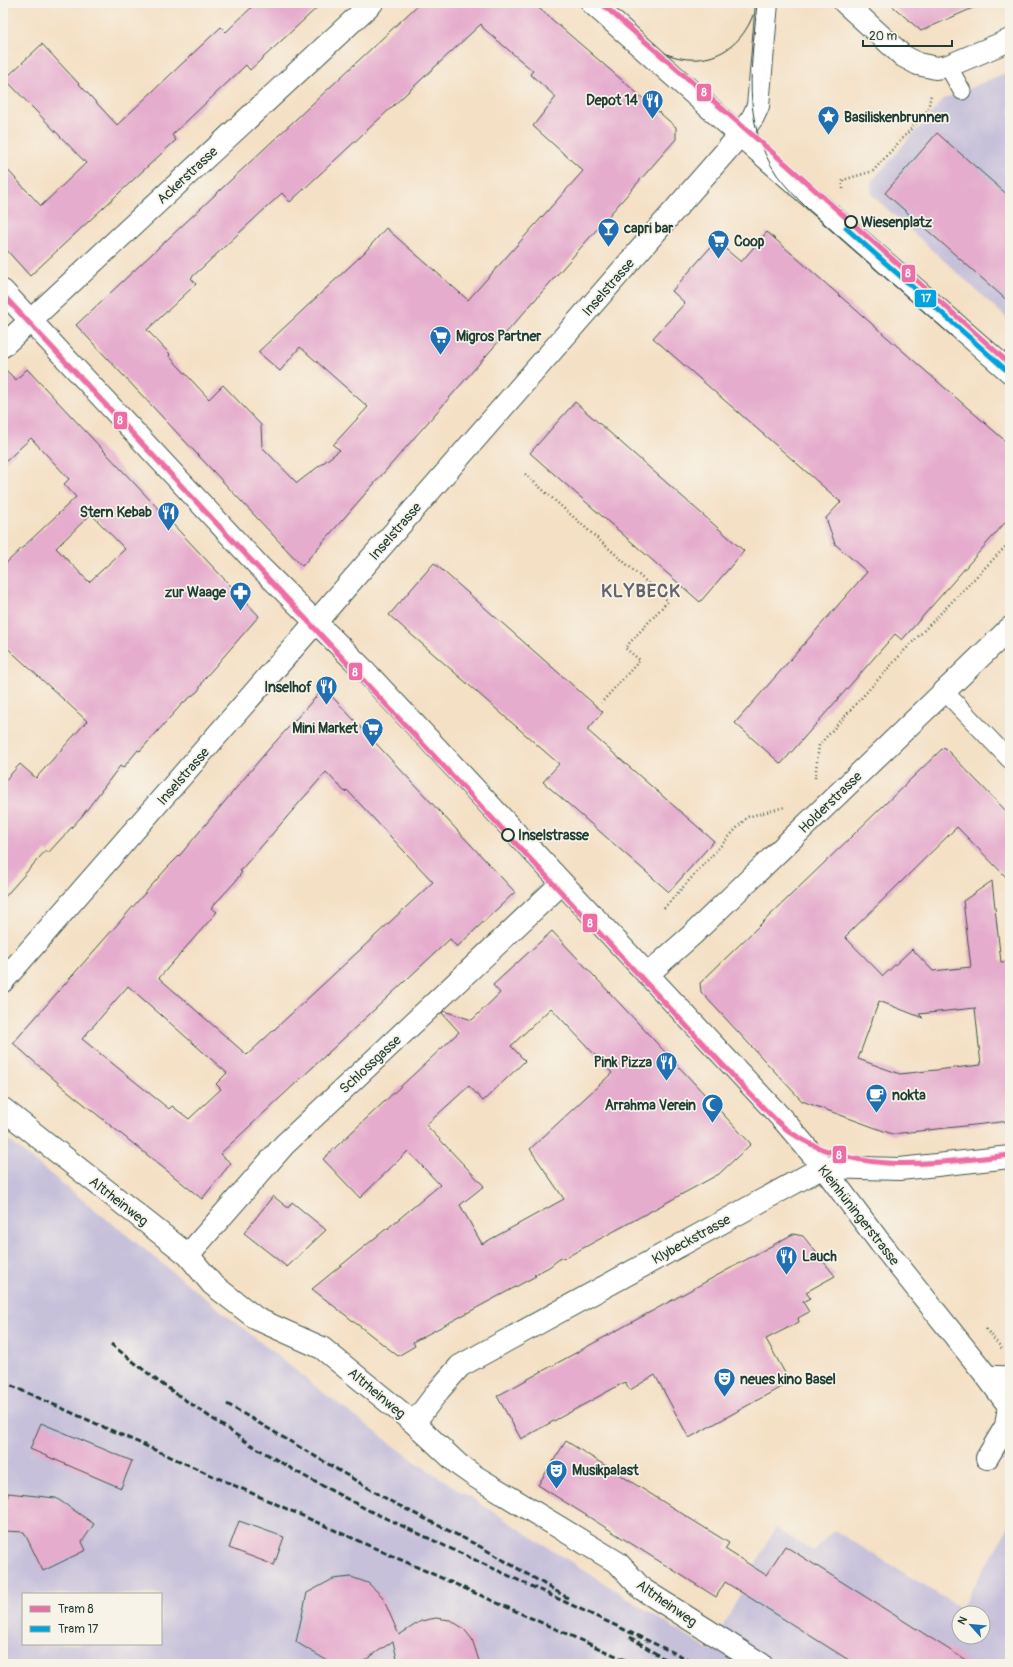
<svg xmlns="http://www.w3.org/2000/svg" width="1013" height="1667" viewBox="0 0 1013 1667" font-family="Pangolin,sans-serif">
	<rect width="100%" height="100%" fill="#f7f3e8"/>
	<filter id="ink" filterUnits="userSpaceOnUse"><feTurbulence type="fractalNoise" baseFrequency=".025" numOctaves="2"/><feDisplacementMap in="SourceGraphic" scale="8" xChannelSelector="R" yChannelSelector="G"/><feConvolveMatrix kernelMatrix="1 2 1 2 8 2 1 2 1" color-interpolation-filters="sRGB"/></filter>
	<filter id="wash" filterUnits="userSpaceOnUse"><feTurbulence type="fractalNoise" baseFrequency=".012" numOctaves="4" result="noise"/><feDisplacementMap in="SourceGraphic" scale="16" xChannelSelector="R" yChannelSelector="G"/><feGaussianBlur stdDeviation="0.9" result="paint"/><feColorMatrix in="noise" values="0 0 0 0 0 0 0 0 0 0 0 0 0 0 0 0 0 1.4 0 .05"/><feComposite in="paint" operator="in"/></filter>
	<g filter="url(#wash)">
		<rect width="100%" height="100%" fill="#f4e0c5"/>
		<path fill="#c6c0da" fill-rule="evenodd" d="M 1010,71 L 1010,321 L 872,195 L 871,182 L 944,99 Z
			M 3,1136 L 325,1394 L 420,1465 L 710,1651 L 775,1528 L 814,1551 L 834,1530 L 961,1608 L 1010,1524 L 1010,1664 L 3,1664 ZM 23,1594 L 161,1594 L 161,1644 L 23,1644 ZM 959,1613 L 983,1613 L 983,1637 L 959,1637 Z"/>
		<g id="blocks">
			<path fill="#e5accd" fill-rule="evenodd" d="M 256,3 L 322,3 L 250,70 L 246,65 L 172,135 L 176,140 L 30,276 L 3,246 L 3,165 L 41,206 L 86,163 L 5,79 L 42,44 L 117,125 L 221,27 L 226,32 Z
				M 420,3 L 533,3 L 676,127 L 676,139 L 302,566 L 76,325 ZM 481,24 L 483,28 L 533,71 L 530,74 L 556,97 L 533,126 L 583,171 L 468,300 L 386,228 L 363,254 L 258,352 L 280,371 L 300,347 L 368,407 L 333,445 L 340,450 L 297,483 L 262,447 L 261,425 L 223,385 L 209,399 L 169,356 L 170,354 L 147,330 L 196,284 L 191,278 L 282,193 L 290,202 Z
				M 889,3 L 984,3 L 921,31 Z
				M 937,133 L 1010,197 L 1010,303 L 885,193 Z
				M 767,232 L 1010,445 L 1010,517 L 902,640 L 895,634 L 781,764 L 735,723 L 867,572 L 835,544 L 826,518 L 841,502 L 653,338 L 685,303 L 672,291 L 716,241 L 741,262 Z
				M 3,367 L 16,380 L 27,369 L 259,616 L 205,678 L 198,691 L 182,704 L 140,751 L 138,750 L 123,768 L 120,766 L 82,816 L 48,853 L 46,850 L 3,899 L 3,783 L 20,764 L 36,778 L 87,721 L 3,644 L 3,566 L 76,497 L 64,484 L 69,479 L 31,438 L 3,464 ZM 91,514 L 125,549 L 89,582 L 56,548 Z
				M 575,402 L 744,551 L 700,602 L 530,453 Z
				M 434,563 L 603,712 L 587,730 L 714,841 L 669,892 L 543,782 L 559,764 L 389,615 Z
				M 324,688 L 515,892 L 457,947 L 450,939 L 220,1154 L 231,1163 L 202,1199 L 64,1088 L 13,1043 L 167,868 L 180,855 L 268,750 ZM 326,772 L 345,792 L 347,790 L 433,882 L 247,1055 L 159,978 L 217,912 L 211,908 L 235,882 L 242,872 L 240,871 ZM 128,986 L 227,1073 L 216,1084 L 221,1089 L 189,1119 L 172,1106 L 169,1109 L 82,1039 Z
				M 944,747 L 1010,815 L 1010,881 L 957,827 L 845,937 L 883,976 L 912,949 L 933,971 L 971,967 L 963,901 L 992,881 L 1001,962 L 1010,961 L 1010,1121 L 892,1134 L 802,1101 L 701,992 L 700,983 ZM 879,1001 L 923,1018 L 919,1014 L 975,1008 L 981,1065 L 900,1074 L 858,1059 Z
				M 552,931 L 751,1144 L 719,1174 L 563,1259 L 562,1257 L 549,1267 L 534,1275 L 536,1276 L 413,1342 L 415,1346 L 398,1356 L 312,1289 L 386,1229 L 389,1229 L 388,1228 L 440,1185 L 408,1151 L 360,1198 L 323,1159 L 459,1032 L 442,1013 L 444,1011 L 472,1020 L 500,993 L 493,985 ZM 551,1008 L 612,1073 L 530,1149 L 564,1199 L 482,1244 L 460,1205 L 484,1186 L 426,1125 L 469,1086 L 483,1101 L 525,1061 L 511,1046 Z
				M 273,1196 L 288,1208 L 292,1202 L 326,1230 L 287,1267 L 244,1233 Z
				M 793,1234 L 803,1236 L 835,1276 L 806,1292 L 810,1298 L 803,1302 L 809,1312 L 798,1318 L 799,1322 L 766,1339 L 790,1382 L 689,1438 L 655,1375 L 630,1390 L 625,1382 L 521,1439 L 497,1396 Z
				M 41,1423 L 132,1461 L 121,1488 L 30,1449 Z
				M 566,1441 L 729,1543 L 725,1549 L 766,1575 L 785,1546 L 972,1664 L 855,1664 L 725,1582 L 716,1597 L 538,1485 Z
				M 8,1493 L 56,1498 L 94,1524 L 82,1542 L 86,1550 L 43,1571 L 24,1532 L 5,1531 Z
				M 239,1521 L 284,1537 L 274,1565 L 229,1548 Z
				M 351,1577 L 368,1583 L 382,1596 L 399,1635 L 421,1621 L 436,1618 L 450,1620 L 463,1628 L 472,1639 L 480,1664 L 398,1664 L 393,1641 L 364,1661 L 354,1664 L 336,1664 L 331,1663 L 296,1642 L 307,1593 L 333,1579 Z"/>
		</g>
	</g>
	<g filter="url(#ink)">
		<use href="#blocks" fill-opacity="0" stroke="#3f554a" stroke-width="1"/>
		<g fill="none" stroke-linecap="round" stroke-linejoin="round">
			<defs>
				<path id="service" d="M 948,66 L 962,91
					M 944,691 L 1010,760
					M 985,1374 L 1010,1375"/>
				<path id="minor" d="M 845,3 L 903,56 L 918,64 L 936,68 L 948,66 L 1010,40
					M 3,291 L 259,566 L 363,669 L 785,1122 L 823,1167 L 878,1240 L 985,1374 L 1009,1406 L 1006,1426 L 987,1458
					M 3,346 L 372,3
					M 648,974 L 692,935 L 1010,628
					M 3,981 L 740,135 L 753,117 L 758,106 L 767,3
					M 3,1109 L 188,1255 L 212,1284 L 257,1319 L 322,1348 L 414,1423 L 459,1465 L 476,1477 L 618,1563 L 642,1589 L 761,1664
					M 188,1255 L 284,1145 L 562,883
					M 414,1423 L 439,1390 L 460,1366 L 823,1167 L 900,1169 L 1010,1157"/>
				<path id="tertiary" d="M 592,3 L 740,135 L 1010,372"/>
			</defs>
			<use href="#service" stroke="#3f554a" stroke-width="19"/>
			<use href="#minor" stroke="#3f554a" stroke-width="24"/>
			<use href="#tertiary" stroke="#3f554a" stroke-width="24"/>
			<path stroke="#3f554a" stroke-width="2.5" stroke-dasharray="1 3" stroke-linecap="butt" d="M 843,189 L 843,180 L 873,171 L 928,110 L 931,94
				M 525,474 L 668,601 L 625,648 L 640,660 L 601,703
				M 815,778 L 819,745 L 902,653 L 1010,542
				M 664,908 L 747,817 L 785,807
				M 986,1329 L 1003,1350"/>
			<use href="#service" stroke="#fff" stroke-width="17"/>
			<use href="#minor" stroke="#fff" stroke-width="22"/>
			<use href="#tertiary" stroke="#fff" stroke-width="22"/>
			<path stroke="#1f3d34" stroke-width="1" d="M 757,3 C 752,65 740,119 777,175 C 786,187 797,198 808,209 L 952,336
				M 648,44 C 688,72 736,61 753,15"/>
			<path stroke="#1f3d34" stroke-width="3" stroke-dasharray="6 3" stroke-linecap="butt" d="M 111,1344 L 159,1382 L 248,1443 L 304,1476 L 368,1510 L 698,1664
				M 3,1382 L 634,1664
				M 227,1404 L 392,1502 L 481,1547 L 568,1598
				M 630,1637 L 672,1664"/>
			<defs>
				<path id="tram-1" d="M 601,3 L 787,165 L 1010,364
					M 3,295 L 750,1094 C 763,1107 775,1121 790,1132 C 856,1177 935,1163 1010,1155"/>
				<path id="tram-2" d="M 846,228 L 1005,369"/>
			</defs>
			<use href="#tram-1" stroke="#f7f3e8" stroke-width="8"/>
			<use href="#tram-2" stroke="#f7f3e8" stroke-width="8"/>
			<use href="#tram-1" stroke="#ed6ea7" stroke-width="5"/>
			<use href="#tram-2" stroke="#03a3dc" stroke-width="5"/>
		</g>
	</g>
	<defs>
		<symbol id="restaurant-pin" viewBox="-11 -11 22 30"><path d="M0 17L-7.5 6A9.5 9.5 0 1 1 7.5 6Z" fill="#1f6fb2" stroke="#f7f3e8"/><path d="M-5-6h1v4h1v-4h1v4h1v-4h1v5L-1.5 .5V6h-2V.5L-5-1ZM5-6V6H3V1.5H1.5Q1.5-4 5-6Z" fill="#fff"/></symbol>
		<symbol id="sight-pin" viewBox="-11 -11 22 30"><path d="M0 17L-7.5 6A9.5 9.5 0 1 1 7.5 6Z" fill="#1f6fb2" stroke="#f7f3e8"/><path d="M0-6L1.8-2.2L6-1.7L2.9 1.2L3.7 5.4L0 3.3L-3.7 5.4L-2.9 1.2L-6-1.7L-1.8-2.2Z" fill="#fff"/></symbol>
		<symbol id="bar-pin" viewBox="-11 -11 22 30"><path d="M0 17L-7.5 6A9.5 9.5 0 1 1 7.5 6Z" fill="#1f6fb2" stroke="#f7f3e8"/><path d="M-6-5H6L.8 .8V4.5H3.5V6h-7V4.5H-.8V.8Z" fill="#fff"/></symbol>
		<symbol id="supermarket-pin" viewBox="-11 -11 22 30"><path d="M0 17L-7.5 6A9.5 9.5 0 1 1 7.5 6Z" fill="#1f6fb2" stroke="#f7f3e8"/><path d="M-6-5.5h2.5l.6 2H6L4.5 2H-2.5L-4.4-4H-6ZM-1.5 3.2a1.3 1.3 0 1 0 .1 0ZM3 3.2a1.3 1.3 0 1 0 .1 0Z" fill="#fff"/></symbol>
		<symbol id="pharmacy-pin" viewBox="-11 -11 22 30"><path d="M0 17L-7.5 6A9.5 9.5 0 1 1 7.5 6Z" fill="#1f6fb2" stroke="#f7f3e8"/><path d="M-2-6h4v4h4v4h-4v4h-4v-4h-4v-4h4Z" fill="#fff"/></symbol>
		<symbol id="cafe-pin" viewBox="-11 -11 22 30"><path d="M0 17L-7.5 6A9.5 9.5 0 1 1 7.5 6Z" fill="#1f6fb2" stroke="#f7f3e8"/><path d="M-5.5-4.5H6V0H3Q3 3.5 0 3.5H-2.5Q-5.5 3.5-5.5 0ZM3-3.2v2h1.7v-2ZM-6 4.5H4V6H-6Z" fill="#fff"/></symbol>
		<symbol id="mosque-pin" viewBox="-11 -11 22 30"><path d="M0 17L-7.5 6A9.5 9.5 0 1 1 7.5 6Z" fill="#1f6fb2" stroke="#f7f3e8"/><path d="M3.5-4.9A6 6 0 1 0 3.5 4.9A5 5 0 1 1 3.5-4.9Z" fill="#fff"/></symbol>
		<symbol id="theatre-pin" viewBox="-11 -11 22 30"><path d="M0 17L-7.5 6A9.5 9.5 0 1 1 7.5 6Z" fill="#1f6fb2" stroke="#f7f3e8"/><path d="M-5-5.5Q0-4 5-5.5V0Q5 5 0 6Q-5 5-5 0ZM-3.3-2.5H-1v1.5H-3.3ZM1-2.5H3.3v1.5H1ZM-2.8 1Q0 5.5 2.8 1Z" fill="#fff"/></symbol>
	</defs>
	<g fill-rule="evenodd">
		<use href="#restaurant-pin" x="640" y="88" width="25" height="34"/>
		<use href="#sight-pin" x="816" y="104" width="25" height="34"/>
		<use href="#bar-pin" x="596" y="216" width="25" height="34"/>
		<use href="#supermarket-pin" x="706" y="228" width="25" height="34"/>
		<use href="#supermarket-pin" x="428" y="324" width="25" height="34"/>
		<use href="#restaurant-pin" x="156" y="500" width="25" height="34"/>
		<use href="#pharmacy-pin" x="228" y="580" width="25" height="34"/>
		<use href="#restaurant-pin" x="314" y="674" width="25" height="34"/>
		<use href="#supermarket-pin" x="360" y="716" width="25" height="34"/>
		<use href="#restaurant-pin" x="654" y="1050" width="25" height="34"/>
		<use href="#cafe-pin" x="864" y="1082" width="25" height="34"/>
		<use href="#mosque-pin" x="700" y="1092" width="25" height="34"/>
		<use href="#restaurant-pin" x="774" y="1244" width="25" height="34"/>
		<use href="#theatre-pin" x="712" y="1366" width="25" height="34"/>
		<use href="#theatre-pin" x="544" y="1458" width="25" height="34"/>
	</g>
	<g fill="#f7f3e8" stroke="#1f3d34" stroke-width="2">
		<circle cx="851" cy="222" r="6"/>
		<circle cx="508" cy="835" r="6"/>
	</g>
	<g text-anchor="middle" stroke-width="3.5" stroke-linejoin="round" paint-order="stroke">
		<g font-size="14" font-weight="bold" fill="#1f3d34" stroke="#f7f3e8" text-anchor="start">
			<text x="638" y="105" text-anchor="end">Depot 14</text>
			<text x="844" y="122">Basiliskenbrunnen</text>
			<text x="624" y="233">capri bar</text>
			<text x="734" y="246">Coop</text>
			<text x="456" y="341">Migros Partner</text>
			<text x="152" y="517" text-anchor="end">Stern Kebab</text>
			<text x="226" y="597" text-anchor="end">zur Waage</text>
			<text x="312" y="692" text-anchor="end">Inselhof</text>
			<text x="358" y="733" text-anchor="end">Mini Market</text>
			<text x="652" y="1067" text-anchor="end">Pink Pizza</text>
			<text x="892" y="1100">nokta</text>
			<text x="696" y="1110" text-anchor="end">Arrahma Verein</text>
			<text x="802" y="1261">Lauch</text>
			<text x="740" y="1384">neues kino Basel</text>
			<text x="572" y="1475">Musikpalast</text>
		</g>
		<g font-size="14" fill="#1f3d34" stroke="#f7f3e8">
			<text transform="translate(187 175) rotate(-43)" y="5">Ackerstrasse</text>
			<text transform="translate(608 287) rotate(-49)" y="5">Inselstrasse</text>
			<text transform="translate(395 531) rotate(-49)" y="5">Inselstrasse</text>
			<text transform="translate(183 776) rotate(-49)" y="5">Inselstrasse</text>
			<text transform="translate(830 802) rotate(-44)" y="5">Holderstrasse</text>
			<text transform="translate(370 1064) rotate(-43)" y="5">Schlossgasse</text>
			<text transform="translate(119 1201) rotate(38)" y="5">Altrheinweg</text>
			<text transform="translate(859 1215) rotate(52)" y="5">Kleinhüningerstrasse</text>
			<text transform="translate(691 1239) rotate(-29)" y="5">Klybeckstrasse</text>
			<text transform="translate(377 1393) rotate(40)" y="5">Altrheinweg</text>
			<text transform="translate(667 1603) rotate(35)" y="5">Altrheinweg</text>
		</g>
		<g font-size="14" font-weight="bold" fill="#1f3d34" stroke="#f7f3e8" text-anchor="start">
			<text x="861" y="227">Wiesenplatz</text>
			<text x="518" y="840">Inselstrasse</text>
		</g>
		<g font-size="18" font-weight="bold" letter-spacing="1" fill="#64646a" stroke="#f7f3e8">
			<text x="641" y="597">KLYBECK</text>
		</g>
	</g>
	<g stroke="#f7f3e8" stroke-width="1.5">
		<rect x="696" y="83" width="16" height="19" rx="4" fill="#ed6ea7"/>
		<rect x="901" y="264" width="15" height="19" rx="4" fill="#ed6ea7"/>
		<rect x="914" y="289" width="23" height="19" rx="4" fill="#03a3dc"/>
		<rect x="113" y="411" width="15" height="19" rx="4" fill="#ed6ea7"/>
		<rect x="348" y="662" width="15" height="19" rx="4" fill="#ed6ea7"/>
		<rect x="582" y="913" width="16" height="20" rx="4" fill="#ed6ea7"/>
		<rect x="832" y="1145" width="15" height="19" rx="4" fill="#ed6ea7"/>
	</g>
	<g font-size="11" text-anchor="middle" font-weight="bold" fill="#fff">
		<text x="704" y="96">8</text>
		<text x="908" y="277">8</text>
		<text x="926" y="302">17</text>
		<text x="120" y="424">8</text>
		<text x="355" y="676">8</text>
		<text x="590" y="927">8</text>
		<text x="839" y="1159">8</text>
	</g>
	<rect width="1013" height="1667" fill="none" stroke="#f7f3e8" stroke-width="16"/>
	<rect x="22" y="1593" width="140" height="52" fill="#f7f3e8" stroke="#a1aaa0"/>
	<rect x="30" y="1606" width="20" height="6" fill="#ed6ea7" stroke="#a1aaa0"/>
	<text x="58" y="1613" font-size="12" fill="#1f3d34">Tram 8</text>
	<rect x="30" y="1626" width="20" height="6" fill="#03a3dc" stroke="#a1aaa0"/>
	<text x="58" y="1633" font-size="12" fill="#1f3d34">Tram 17</text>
	<g transform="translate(971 1625) rotate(297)"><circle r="19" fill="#f7f3e8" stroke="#a1aaa0"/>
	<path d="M0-3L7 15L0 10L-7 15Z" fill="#1f6fb2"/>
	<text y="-6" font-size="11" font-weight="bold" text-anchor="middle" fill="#1f3d34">N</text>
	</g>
	<path d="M863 40v6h89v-6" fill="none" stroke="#1f3d34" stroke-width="2"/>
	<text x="869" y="40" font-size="12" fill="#1f3d34" stroke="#f7f3e8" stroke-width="3" paint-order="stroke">20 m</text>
</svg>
